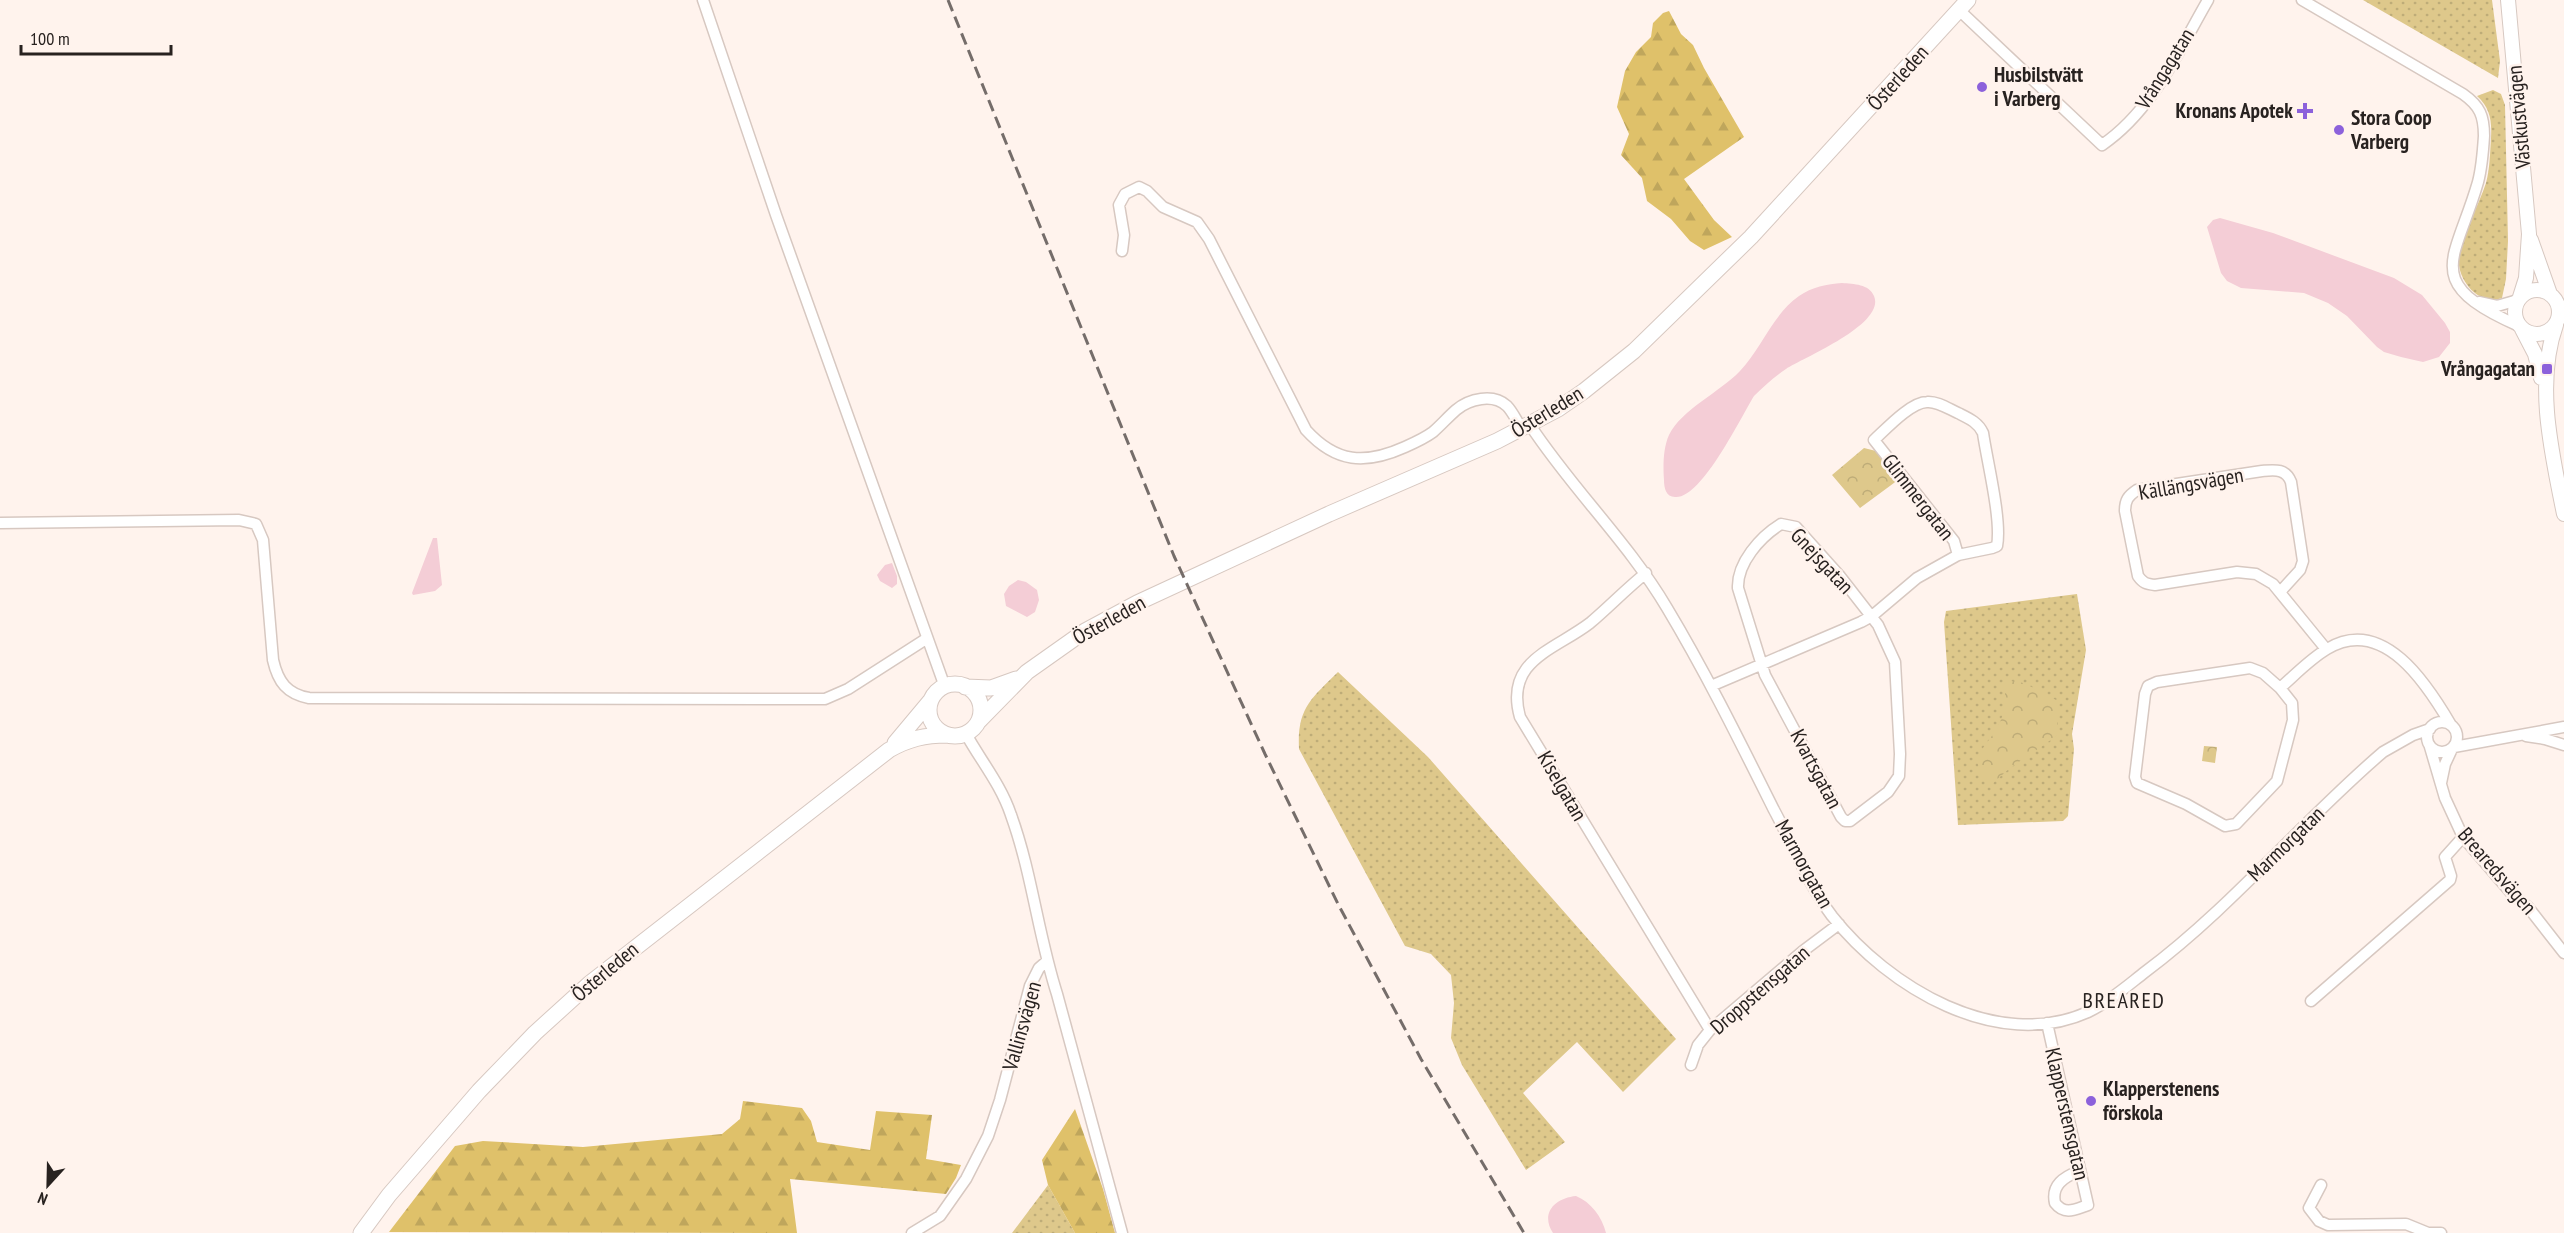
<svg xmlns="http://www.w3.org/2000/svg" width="2564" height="1233" viewBox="0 0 2564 1233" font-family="'PT Sans Narrow',sans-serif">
	<defs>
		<pattern id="grass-dots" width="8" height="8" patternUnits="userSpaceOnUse" patternTransform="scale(1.5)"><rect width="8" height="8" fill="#dec88b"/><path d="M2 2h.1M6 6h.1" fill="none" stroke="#beac78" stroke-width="1.8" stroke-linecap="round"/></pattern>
		<pattern id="forest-firs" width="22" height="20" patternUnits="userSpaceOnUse" patternTransform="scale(1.5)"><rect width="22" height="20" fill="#dfc16a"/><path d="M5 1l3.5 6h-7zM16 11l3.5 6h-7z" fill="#bfa65c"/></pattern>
		<pattern id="park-crowns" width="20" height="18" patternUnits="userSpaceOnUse" patternTransform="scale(1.5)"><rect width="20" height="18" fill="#dec88b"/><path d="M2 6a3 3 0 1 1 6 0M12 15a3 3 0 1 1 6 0" fill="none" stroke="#beac78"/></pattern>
	</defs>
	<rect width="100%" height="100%" fill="#fff3ed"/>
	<path fill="url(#grass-dots)" d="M 2363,0 L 2492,0 L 2500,61 L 2498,78 Z
		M 2493,90 L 2501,94 L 2505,105 L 2508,241 L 2506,279 L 2502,298 C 2479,307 2456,279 2459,257 C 2463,232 2478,207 2486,183 C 2490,168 2490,153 2491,138 C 2492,120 2490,108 2477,96 Z
		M 2077,594 L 2086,650 L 2072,734 L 2074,749 L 2068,816 L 2063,821 L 1958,825 L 1944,622 L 1946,611 Z
		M 1338,672 L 1428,757 L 1676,1039 L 1623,1092 L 1577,1042 L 1523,1093 L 1565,1142 L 1526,1170 L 1462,1065 L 1451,1038 L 1454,1003 L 1451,975 L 1431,954 L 1405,946 L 1299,749 C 1297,708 1311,699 1338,672 Z
		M 1048,1185 L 1075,1233 L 1012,1233 Z"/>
	<path fill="url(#forest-firs)" d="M 1669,11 L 1681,34 L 1693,45 L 1704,68 L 1744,137 L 1684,179 L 1714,220 L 1732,237 L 1704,250 L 1690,241 L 1671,219 L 1647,201 L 1642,178 L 1621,155 L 1629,134 L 1617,107 L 1625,71 L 1636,52 L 1651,37 L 1653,23 L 1663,13 Z
		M 743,1101 L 802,1108 L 811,1121 L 817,1142 L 870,1150 L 876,1111 L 932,1115 L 926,1159 L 961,1165 L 956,1178 L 946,1194 L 790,1179 L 797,1233 L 389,1232 L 455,1146 L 483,1141 L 583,1147 L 722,1134 L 740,1119 Z
		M 1075,1109 L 1103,1189 L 1115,1233 L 1075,1233 L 1048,1185 L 1042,1160 Z"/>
	<path fill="url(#park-crowns)" d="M 1864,448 L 1876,451 L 1898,480 L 1860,508 L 1832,475 Z
		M 2010,681 L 2024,683 L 2058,701 L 2058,735 L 2010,768 L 1992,784 L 1981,774 L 1976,758 C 1996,729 2006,725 2005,686 Z
		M 2204,746 L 2217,747 L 2215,763 L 2202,761 Z"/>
	<path fill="#f4cdd6" d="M 2220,218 L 2273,233 L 2394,278 L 2422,295 L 2445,323 L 2450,332 L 2450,343 L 2439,357 L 2423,362 L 2401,357 L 2384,352 L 2377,347 L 2347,316 L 2328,303 L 2304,293 L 2241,288 L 2227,281 L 2221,273 L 2207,227 L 2213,220 Z
		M 1842,283 C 1854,284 1869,284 1874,296 C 1886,324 1805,357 1786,369 C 1774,377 1764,386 1754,396 C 1741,417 1701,500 1675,497 C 1666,497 1664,488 1664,480 C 1663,467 1663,448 1669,435 C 1681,410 1720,392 1740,371 C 1761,349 1773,314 1799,296 C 1812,287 1827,284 1842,283 Z
		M 433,538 L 437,538 L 442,585 L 435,591 L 413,595 L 412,593 Z
		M 892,563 L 897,576 L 897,584 L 892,588 L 880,581 L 877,575 L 885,565 Z
		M 1018,580 L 1026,582 L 1037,590 L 1039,600 L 1035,612 L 1027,617 L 1006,606 L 1004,594 L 1009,586 Z
		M 1576,1196 C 1591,1202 1602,1217 1606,1233 L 1553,1233 C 1540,1213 1555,1198 1576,1196 Z"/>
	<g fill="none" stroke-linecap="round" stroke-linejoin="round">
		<defs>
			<path id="minor" d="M 703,0 L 776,215 L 945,687
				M 2302,0 L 2463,94 C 2480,106 2484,116 2484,136 C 2483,152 2482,167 2478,182 C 2455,262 2420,282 2519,326
				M 1959,10 L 2102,145 C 2152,111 2178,52 2208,0
				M 1122,251 L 1124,235 L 1119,205 L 1125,194 L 1139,187 L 1147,191 L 1163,207 L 1197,222 L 1209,239 L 1306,430 C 1336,463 1365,465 1405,447 C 1414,443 1425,438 1433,432 C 1441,425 1448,417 1456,410 C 1469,399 1493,393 1507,406 C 1513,412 1517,422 1522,429
				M 2479,302 L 2497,306 L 2518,300
				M 1530,425 C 1572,489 1628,542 1667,608 C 1706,673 1740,742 1774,810 C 1793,845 1808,884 1832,916 C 1888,987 1997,1053 2088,1012 C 2109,1002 2127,986 2145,972 C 2232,907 2301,822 2383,752 L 2413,735 L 2430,729
				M 0,523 L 239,520 L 256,524 L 263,540 L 273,660 C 278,682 287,694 309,698 L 825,699 L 848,689 L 926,639
				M 1781,524 L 1796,527 L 1839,575 L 1878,625 L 1895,662 L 1900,754 L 1899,776 L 1888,792 L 1850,821 L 1845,821 L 1841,817 L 1765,675 L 1738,588 C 1737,563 1760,537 1781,524 Z
				M 1646,573 C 1626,589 1609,607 1590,623 C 1555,650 1504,660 1520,717 L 1710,1030
				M 2280,592 L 2300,570 L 2303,561 L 2291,482 C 2286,468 2274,470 2262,471 L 2137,490 C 2128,496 2125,500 2125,511 L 2138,576 C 2143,583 2146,584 2155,585 L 2237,572 L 2256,574 L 2273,584 L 2326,649
				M 2250,668 L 2263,673 L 2280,688 L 2292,703 L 2293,720 L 2277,781 L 2236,824 L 2225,826 L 2186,804 L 2137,783 L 2135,777 L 2145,694 L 2148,686 L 2157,682 Z
				M 1711,686 L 1861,622 L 1872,616 L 1917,578 L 1958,555 L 1954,541 L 1874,440 C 1886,429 1911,402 1927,402 C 1937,401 1949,409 1958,413 C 1968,418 1978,422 1983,433 C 1987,461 2002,520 1997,546 L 1992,548 L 1958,555
				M 2280,688 C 2295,675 2310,659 2327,649 C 2383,615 2427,684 2451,725
				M2427 737a15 15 0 1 1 30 0a15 15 0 1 1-30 0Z
				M 966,734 C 981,761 1001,785 1011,815 C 1032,873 1038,935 1057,994 L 1122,1233
				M 2526,736 L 2545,739 L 2564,745
				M 2430,747 L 2445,798 L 2463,837 L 2512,894 L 2528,907 L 2564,953
				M 2454,747 L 2564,727
				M 2441,783 L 2445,764 L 2452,749
				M 2311,1001 L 2450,880 L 2451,876 L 2445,857 L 2463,837
				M 2047,1023 L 2088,1205 C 2076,1209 2065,1216 2055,1203 C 2051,1185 2064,1177 2079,1171
				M 1691,1065 L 1698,1045 L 1710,1030 L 1803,951 L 1839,924
				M 2321,1185 L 2309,1208 L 2319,1221 L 2328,1225 L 2406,1224 L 2428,1233 L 2441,1233
				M 912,1233 L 940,1216 L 966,1179 L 988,1136 L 1000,1100 L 1030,986 L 1039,968 L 1046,962"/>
			<path id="tertiary" d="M 2508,0 L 2529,234 L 2526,278 L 2520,297
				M 2531,240 L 2550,294
				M2515 312a22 22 0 1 1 44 0a22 22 0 1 1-44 0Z
				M 2556,325 C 2535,384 2552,454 2564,514
				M 2522,329 L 2535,354 L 2541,378"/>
			<path id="secondary" d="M929 710a26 26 0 1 1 52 0a26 26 0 1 1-52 0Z
				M 965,687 L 991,688 L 1016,679
				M 979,721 L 1027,672 L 1085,631 L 1137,603 L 1329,514 L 1497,441 L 1558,409 L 1584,391 L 1634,351 L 1751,237 L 1968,0
				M 895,743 L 931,700
				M 361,1233 L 389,1195 L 479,1091 L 535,1033 L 589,984 L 889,750 C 908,739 925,735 947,735"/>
		</defs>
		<use href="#minor" stroke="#d7c8c1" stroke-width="13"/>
		<use href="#tertiary" stroke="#d7c8c1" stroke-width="16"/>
		<use href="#secondary" stroke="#d7c8c1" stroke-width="17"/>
		<use href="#minor" stroke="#fff" stroke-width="10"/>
		<use href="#tertiary" stroke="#fff" stroke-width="14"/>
		<use href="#secondary" stroke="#fff" stroke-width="15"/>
		<path stroke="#756d6a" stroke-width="3" stroke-dasharray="12 6" stroke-linecap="butt" d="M 948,0 L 1174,556 L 1265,754 L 1338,904 L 1421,1059 L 1524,1233"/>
	</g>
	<g fill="#8c61db" stroke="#fff3ed" stroke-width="2">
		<circle cx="1982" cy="87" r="6"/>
		<path d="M2302 102h6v6h6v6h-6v6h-6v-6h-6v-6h6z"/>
		<circle cx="2339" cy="130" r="6"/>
		<rect x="2541" y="363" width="12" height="12" rx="3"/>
		<circle cx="2091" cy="1101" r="6"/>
	</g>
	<g text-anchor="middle" stroke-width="5" stroke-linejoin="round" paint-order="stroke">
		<g font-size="21" fill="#282220" stroke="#fff3ed">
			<text transform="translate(2165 69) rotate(-58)" y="7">Vrångagatan</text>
			<text transform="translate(1898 78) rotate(-48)" y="7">Österleden</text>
			<text transform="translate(2519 117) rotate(-95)" y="7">Västkustvägen</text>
			<text transform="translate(1547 412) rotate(-31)" y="7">Österleden</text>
			<text transform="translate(2191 484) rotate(-10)" y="7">Källängsvägen</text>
			<text transform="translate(1918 497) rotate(52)" y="7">Glimmergatan</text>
			<text transform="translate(1822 561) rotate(47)" y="7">Gnejsgatan</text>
			<text transform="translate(1109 620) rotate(-29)" y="7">Österleden</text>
			<text transform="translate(1816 769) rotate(62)" y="7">Kvartsgatan</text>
			<text transform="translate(1562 786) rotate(60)" y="7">Kiselgatan</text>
			<text transform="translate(2286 844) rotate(-44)" y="7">Marmorgatan</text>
			<text transform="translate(1804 864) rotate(61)" y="7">Marmorgatan</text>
			<text transform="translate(2497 871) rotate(49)" y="7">Brearedsvägen</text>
			<text transform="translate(605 972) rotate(-40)" y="7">Österleden</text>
			<text transform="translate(1760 990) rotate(-41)" y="7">Droppstensgatan</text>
			<text transform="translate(1022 1026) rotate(-74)" y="7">Vallinsvägen</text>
			<text transform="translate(2067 1114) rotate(77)" y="7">Klapperstensgatan</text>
		</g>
		<g font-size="21" font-weight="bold" fill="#282220" stroke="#fff3ed" text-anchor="start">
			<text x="1994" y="82">Husbilstvätt<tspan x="1994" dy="24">i Varberg</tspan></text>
			<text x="2293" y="118" text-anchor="end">Kronans Apotek</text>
			<text x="2351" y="125">Stora Coop<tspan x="2351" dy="24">Varberg</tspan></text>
			<text x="2535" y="376" text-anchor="end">Vrångagatan</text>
			<text x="2103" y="1096">Klapperstenens<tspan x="2103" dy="24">förskola</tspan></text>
		</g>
		<g font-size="22" letter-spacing="1.5" fill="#282220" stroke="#fff3ed">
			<text x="2124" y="1008">BREARED</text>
		</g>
	</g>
	<g transform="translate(48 1185) rotate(202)" stroke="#fff3ed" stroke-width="4.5" paint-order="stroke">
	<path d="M0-4.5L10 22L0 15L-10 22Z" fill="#282220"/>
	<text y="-9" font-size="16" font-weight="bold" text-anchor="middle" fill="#282220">N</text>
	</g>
	<path d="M21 45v9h150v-9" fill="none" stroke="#282220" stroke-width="3"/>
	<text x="30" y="45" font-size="18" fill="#282220" stroke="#fff3ed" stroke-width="4.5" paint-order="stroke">100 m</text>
</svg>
